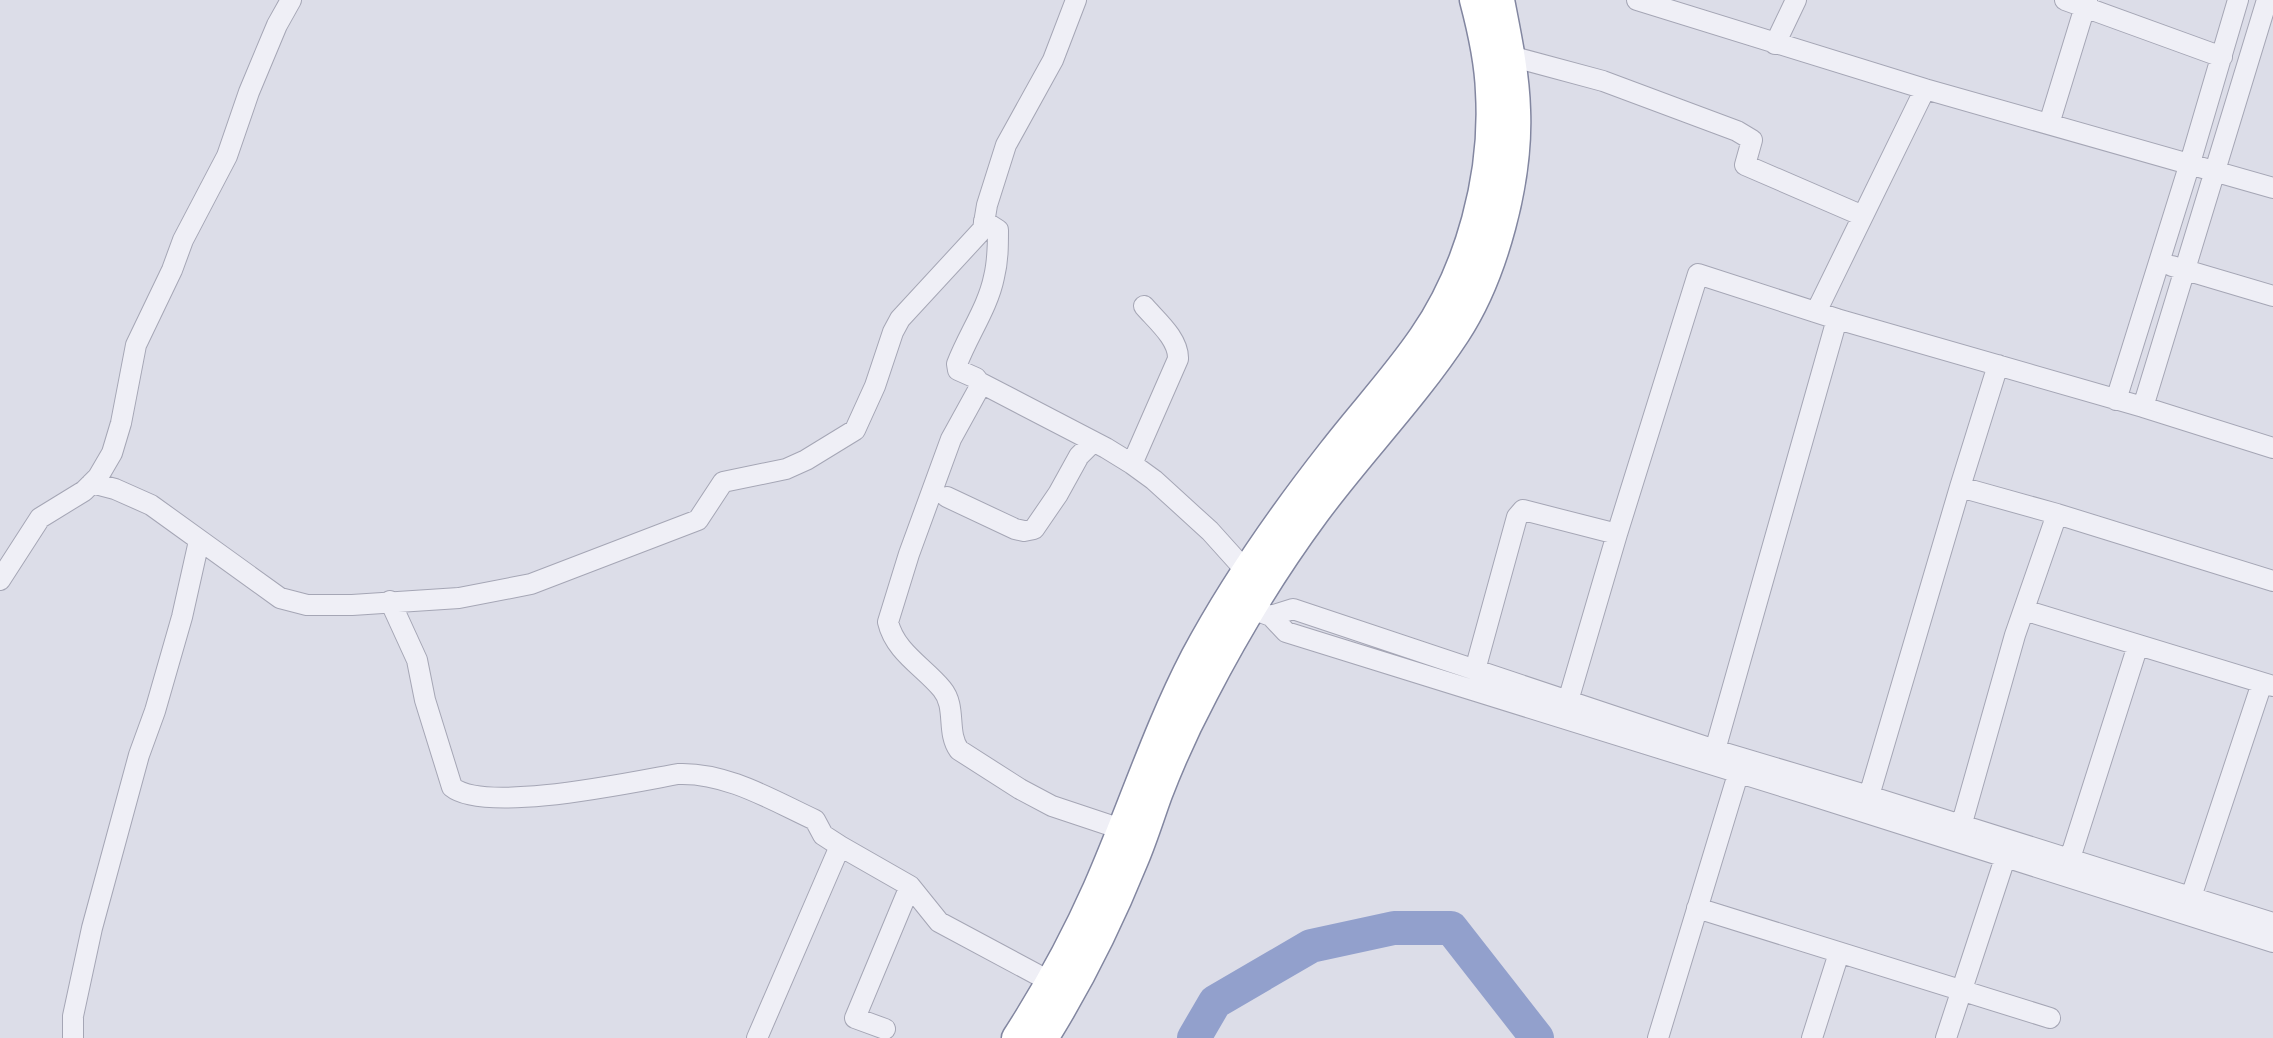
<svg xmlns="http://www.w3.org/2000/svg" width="2273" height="1038" viewBox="0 0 2273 1038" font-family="'Fira Sans',sans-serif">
	<rect width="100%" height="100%" fill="#dcdde8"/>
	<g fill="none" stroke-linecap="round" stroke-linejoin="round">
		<path stroke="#92a0cc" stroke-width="34" d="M 1194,1038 L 1215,1002 L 1311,946 L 1394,928 L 1451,928 L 1537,1038"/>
		<defs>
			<path id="minor" d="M 1637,0 L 1925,89 L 2273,188
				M 2065,0 L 2222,57
				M 1775,44 L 1796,0
				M 1510,56 L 1603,81 L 1737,131 L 1752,140 L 1745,165 L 1863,216
				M 2049,124 L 2087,0
				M 984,221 L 998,230 C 998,246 998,261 994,277 C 988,307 968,335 957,364 L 958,370 L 976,378 L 979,382 L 978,390 L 951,439 L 909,554 L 888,622 C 895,652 924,667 942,689 C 957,707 946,732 959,750 L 1020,789 L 1052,806 L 1121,829
				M 2172,266 L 2273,296
				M 1816,312 L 1925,89
				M 979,382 L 1106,448 L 1132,464 L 1154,480 L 1210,531 L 1246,571
				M 2116,400 L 2190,163 L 2238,0
				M 2143,407 L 2267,0
				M 1132,464 L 1178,359 C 1179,339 1156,320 1144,306
				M 92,483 L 115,489 L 151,505 L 280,598 L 307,605 L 352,605 L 459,598 L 531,584 L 698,520 L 723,482 L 786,469 L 806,460 L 855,430 L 875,386 L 893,332 L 900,319 L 983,229 L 987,205 L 1006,145 L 1053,60 L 1076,0
				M 1960,487 L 1998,365
				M 947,497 L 1015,529 L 1024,531 L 1034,529 L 1058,494 L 1079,456 L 1093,442
				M 0,580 L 40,518 L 84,491 L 98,477 L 112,453 L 121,423 L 136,345 L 172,270 L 183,240 L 227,156 L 249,92 L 277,25 L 291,0
				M 390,601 L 417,660 L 425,700 L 452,787 C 485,814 633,782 678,774 C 726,772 772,800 815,820 L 823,835 L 840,846 L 757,1038
				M 1241,605 L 1271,616 L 1286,632 L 1807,794 L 2273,942
				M 2024,610 L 2273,686
				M 1271,616 L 1293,609 L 1715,750 L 1869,796 L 2273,923
				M 1475,670 L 1517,517 L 1523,510 L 1617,534
				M 1568,701 L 1617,534 L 1698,274 L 1837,319
				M 1715,750 L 1837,319 L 2143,407 L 2273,448
				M 1866,806 L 1960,487 L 2057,514
				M 1958,837 L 2015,635 L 2057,514 L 2273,581
				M 840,846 L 910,886 L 939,922 L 1051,982
				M 2066,871 L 2138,645
				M 1697,908 L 2050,1018
				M 2187,909 L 2262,683
				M 885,1029 L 855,1018 L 910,886
				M 73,1038 L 73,1016 L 92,928 L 139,755 L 155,711 L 182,617 L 199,541
				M 1658,1038 L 1742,761
				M 1812,1038 L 1839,953
				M 1946,1038 L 2009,846"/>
			<path id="highway" d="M 1016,1038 C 1047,990 1074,941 1097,889 C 1131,812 1156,732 1195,657 C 1234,584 1281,517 1332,452 C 1362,413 1395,378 1423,337 C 1470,269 1495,175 1490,92 C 1489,61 1482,30 1474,0
				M 1044,1038 C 1079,982 1109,922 1134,860 C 1143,839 1150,816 1158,794 C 1171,760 1187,725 1204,693 C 1236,631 1273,570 1315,513 C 1360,452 1414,397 1456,333 C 1494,275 1519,180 1516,110 C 1515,73 1507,36 1500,0"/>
		</defs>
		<use href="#minor" stroke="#a5a6b5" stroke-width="22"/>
		<use href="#highway" stroke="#8286a0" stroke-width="31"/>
		<use href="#minor" stroke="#efeff6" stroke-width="20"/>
		<use href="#highway" stroke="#fff" stroke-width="28"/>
	</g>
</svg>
